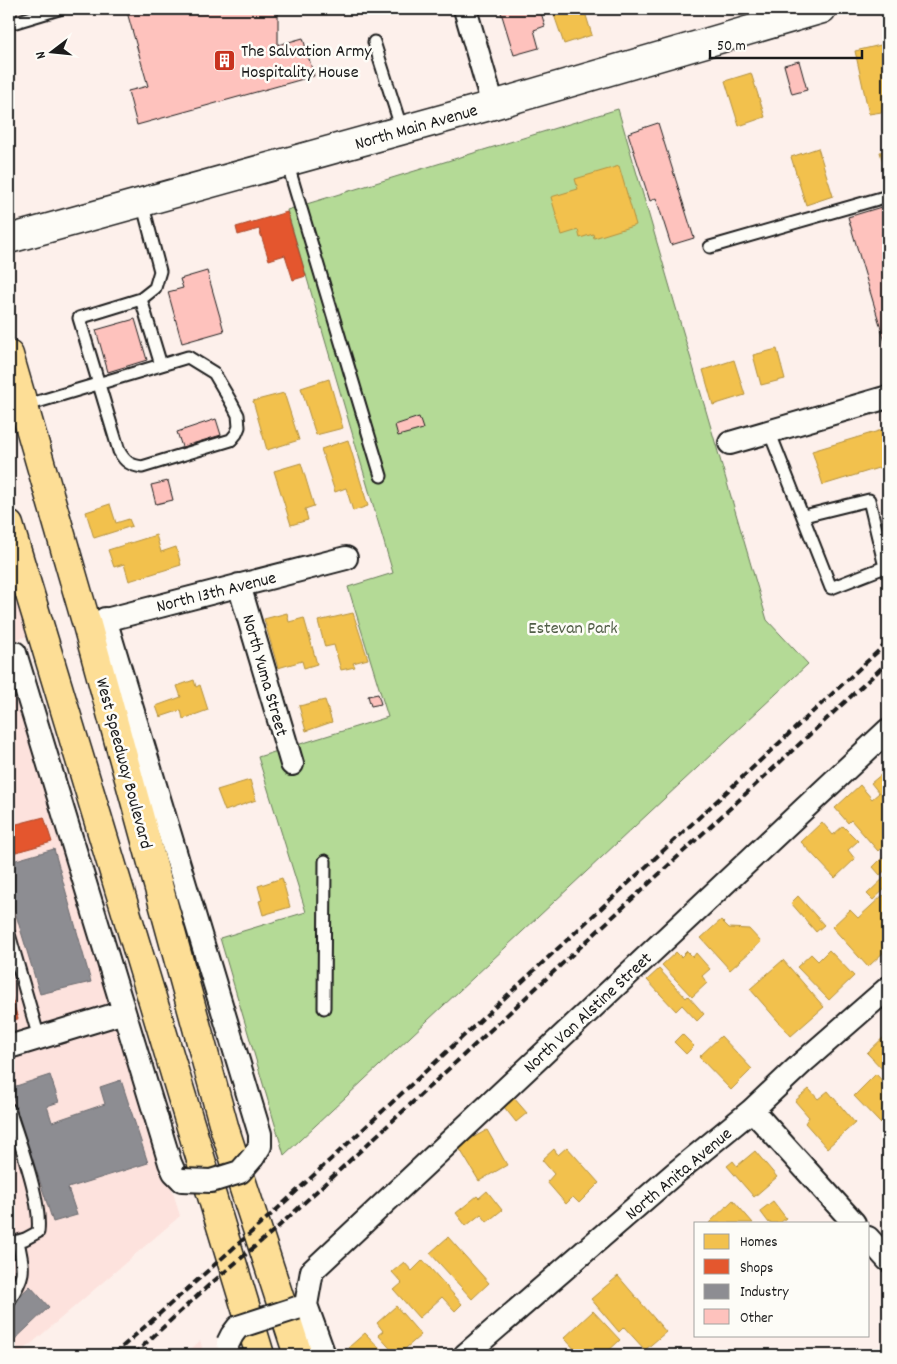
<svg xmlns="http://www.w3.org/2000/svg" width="897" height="1364" viewBox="0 0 897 1364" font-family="Dekko,sans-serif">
	<rect width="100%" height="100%" fill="#fdf0eb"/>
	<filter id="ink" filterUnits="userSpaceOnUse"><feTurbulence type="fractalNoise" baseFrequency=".02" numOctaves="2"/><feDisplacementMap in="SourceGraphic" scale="10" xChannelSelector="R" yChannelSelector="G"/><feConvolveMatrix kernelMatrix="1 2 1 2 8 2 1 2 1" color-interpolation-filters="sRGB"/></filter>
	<g filter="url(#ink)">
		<path fill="#fde2dd" d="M 9,552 L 34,633 L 9,643 Z
			M 9,652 L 121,1008 L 9,1041 Z
			M 124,1024 L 180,1216 L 18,1355 L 9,1355 L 9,1059 Z
			M 200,1340 L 204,1355 L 184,1355 L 200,1341 Z"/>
		<path fill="#b4da96" stroke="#687b59" d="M 618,109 L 767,620 L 808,664 L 284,1155 L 220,938 L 306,912 L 258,757 L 388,717 L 348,587 L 393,573 L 287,210 Z"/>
		<path fill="#f2c14e" stroke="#b2903f" d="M 552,9 L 584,9 L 592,35 L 564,44 Z
			M 885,44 L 888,58 L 888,111 L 869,114 L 855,51 Z
			M 751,73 L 765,117 L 739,126 L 725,81 Z
			M 888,142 L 888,179 L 880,152 L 887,150 L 885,143 Z
			M 818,148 L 833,196 L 806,205 L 791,157 Z
			M 619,166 L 636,225 L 594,238 L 593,234 L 580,238 L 578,230 L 562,235 L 551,197 L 578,189 L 575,179 Z
			M 777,349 L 785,379 L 761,385 L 753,355 Z
			M 734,360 L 745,395 L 713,405 L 703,370 Z
			M 329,379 L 343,428 L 316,435 L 301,388 Z
			M 284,393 L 299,440 L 267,450 L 253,401 Z
			M 882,430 L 888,452 L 888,465 L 823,485 L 812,451 Z
			M 348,440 L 368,506 L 353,511 L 346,488 L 335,492 L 321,449 Z
			M 301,463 L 314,506 L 305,509 L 308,520 L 291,525 L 274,471 Z
			M 110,504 L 116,523 L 129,519 L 132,526 L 94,538 L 86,512 Z
			M 156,535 L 161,552 L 176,547 L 181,565 L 129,581 L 124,564 L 114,567 L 108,550 Z
			M 287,613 L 289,622 L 304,618 L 317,664 L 304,668 L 302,661 L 278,668 L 264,619 Z
			M 353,613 L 368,659 L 353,663 L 355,667 L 341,670 L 334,645 L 325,647 L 318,621 Z
			M 194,680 L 196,687 L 200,685 L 208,710 L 183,719 L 181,710 L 160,717 L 156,706 L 181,697 L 177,686 Z
			M 325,700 L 332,722 L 306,731 L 299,706 Z
			M 888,769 L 888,830 L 884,833 L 888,837 L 888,842 L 878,851 L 851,820 L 848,823 L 835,808 L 860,785 L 872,799 L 879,793 L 871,783 Z
			M 250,780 L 256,800 L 225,811 L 217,790 Z
			M 822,822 L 833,835 L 843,826 L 858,841 L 848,850 L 855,859 L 835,878 L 801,842 Z
			M 882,858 L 888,865 L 888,868 L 880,875 L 873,867 Z
			M 887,875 L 888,877 L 888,886 L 873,900 L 867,894 Z
			M 282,878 L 290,907 L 263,915 L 259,901 L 262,900 L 258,886 Z
			M 883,895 L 888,900 L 888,948 L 868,967 L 832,927 L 850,910 L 858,918 Z
			M 798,896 L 824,925 L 816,932 L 791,903 Z
			M 721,920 L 729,928 L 749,929 L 761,942 L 730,970 L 701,938 Z
			M 829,950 L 854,976 L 829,1000 L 797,967 L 811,954 L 818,961 Z
			M 687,951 L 693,957 L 696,953 L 710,969 L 702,976 L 707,983 L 692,997 L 662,965 L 676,952 L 681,957 Z
			M 783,960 L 824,1007 L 791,1036 L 750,989 Z
			M 659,969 L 686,998 L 688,996 L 704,1014 L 697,1021 L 682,1005 L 676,1011 L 647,980 Z
			M 888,1033 L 888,1075 L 867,1053 Z
			M 682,1034 L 694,1046 L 686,1054 L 674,1042 Z
			M 721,1036 L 752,1069 L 731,1090 L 699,1057 Z
			M 876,1074 L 888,1087 L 888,1115 L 880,1123 L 854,1096 Z
			M 809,1089 L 818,1099 L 828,1091 L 855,1123 L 827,1148 L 805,1123 L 809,1117 L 795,1101 Z
			M 514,1098 L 527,1113 L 516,1122 L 504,1107 Z
			M 487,1130 L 507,1165 L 479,1181 L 458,1146 Z
			M 567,1147 L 599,1183 L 579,1203 L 573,1197 L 566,1204 L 547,1182 L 554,1174 L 542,1160 L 554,1149 L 558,1155 Z
			M 755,1151 L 777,1177 L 754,1197 L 727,1166 L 733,1161 L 737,1166 Z
			M 487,1191 L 502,1210 L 487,1222 L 481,1214 L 466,1226 L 456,1213 L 477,1196 L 479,1198 Z
			M 733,1200 L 753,1223 L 709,1223 Z
			M 773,1201 L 786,1218 L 780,1223 L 769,1223 L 760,1211 Z
			M 448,1237 L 489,1283 L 472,1299 L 430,1253 Z
			M 423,1260 L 462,1304 L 455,1311 L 442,1297 L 419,1318 L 394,1290 L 402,1283 L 392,1272 L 404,1262 L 412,1271 Z
			M 618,1276 L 666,1332 L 645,1350 L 624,1327 L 619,1332 L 591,1299 Z
			M 396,1306 L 421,1335 L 398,1355 L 396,1355 L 378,1335 L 383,1331 L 377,1323 Z
			M 593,1311 L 620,1340 L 604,1355 L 580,1355 L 564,1338 Z
			M 365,1333 L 386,1355 L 356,1355 L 349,1347 Z"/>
		<path fill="#e4572e" stroke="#a84529" d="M 651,9 L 665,9 L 652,13 Z
			M 287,212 L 306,276 L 293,280 L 285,255 L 269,260 L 259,229 L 238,235 L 236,227 Z
			M 44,817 L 52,842 L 9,854 L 9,826 Z
			M 9,988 L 18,1019 L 9,1021 Z"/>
		<path fill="#8d8d92" stroke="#6b6b6f" d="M 54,849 L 91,982 L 40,994 L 9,892 L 9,862 Z
			M 50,1075 L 59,1102 L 47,1106 L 52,1122 L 105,1104 L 100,1087 L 121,1080 L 148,1163 L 68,1188 L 77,1215 L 53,1222 L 10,1088 Z
			M 30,1286 L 49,1307 L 9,1345 L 9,1306 Z"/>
		<path fill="#fec2bd" stroke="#1c1c1c" d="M 139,9 L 278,9 L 278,45 L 303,38 L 314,76 L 137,125 L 128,91 L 148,86 L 127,12 Z
			M 500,9 L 540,9 L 545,26 L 534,30 L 539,48 L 514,55 Z
			M 799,61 L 807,90 L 792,94 L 784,65 Z
			M 658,123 L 694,238 L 671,245 L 656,198 L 650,201 L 628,133 Z
			M 888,205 L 888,352 L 848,217 Z
			M 207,271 L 224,331 L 182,343 L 168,292 L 183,288 L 180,279 Z
			M 135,319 L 147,360 L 108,372 L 96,330 Z
			M 419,417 L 423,429 L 398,436 L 395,425 Z
			M 216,419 L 221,435 L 182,447 L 177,432 Z
			M 168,481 L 173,500 L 156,504 L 151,485 Z
			M 378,694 L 381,704 L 371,706 L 368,696 Z"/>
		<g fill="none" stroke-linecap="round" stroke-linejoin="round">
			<defs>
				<path id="service" d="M 9,24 L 59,9
					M 374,42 L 402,130
					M 287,162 L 381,476
					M 710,247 L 888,196
					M 141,299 L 161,365
					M 24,406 L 188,357 L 214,373 L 231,402 L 238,415 L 239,427 L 236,434 L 231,440 L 142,467 C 130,465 125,462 119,451 L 79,318 L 141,299 L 155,288 L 160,271 L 142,202
					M 769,431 L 831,588 L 885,567 L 869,500 L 804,516
					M 9,934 L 39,1038
					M 324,1008 L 325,861
					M 9,1109 C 19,1142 42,1200 38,1232 L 25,1239 L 9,1244
					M 9,1301 C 26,1274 24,1271 18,1241"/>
				<path id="minor" d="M 465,9 L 493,105
					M 730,443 L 888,397
					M 239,585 L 292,764
					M 105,619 L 260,1134 L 260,1146 L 253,1157
					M 90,624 L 346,558
					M 15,653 L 170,1163 L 174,1172 L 182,1180
					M 9,1047 L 124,1012
					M 752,1110 L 854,1223
					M 868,1238 L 888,1260
					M 324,1355 L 306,1305 L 312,1271 L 888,730
					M 465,1355 L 674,1174 L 752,1110 L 802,1063 L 888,988"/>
				<path id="secondary" d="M 9,239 L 493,105 L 822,9"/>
				<path id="primary" d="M 9,355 L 87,625 L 225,1130 L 298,1355
					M 9,525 L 260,1355"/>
			</defs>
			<use href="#service" stroke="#1c1c1c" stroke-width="15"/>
			<use href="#minor" stroke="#1c1c1c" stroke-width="26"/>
			<use href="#secondary" stroke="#1c1c1c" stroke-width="31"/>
			<use href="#primary" stroke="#1c1c1c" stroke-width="31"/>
			<use href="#service" stroke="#fdfcf7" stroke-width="11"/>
			<use href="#minor" stroke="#fdfcf7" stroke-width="22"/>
			<use href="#secondary" stroke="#fdfcf7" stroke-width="28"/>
			<use href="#primary" stroke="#fdde96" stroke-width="28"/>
			<path stroke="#1c1c1c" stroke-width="4" stroke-dasharray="8 4" stroke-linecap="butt" d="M 113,1355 L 274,1212 L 888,642
				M 133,1355 L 208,1286 L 278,1227 L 888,662"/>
			<defs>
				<path id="minor-bridge" d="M 182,1180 L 211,1181 L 240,1172 L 253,1157
					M 228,1343 L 232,1335 L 238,1327 L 297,1308"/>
			</defs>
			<use href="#minor-bridge" stroke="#1c1c1c" stroke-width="26" stroke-linecap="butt"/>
			<use href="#minor-bridge" stroke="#fdfcf7" stroke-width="22"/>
		</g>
	</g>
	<defs>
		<symbol id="building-square" viewBox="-11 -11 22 22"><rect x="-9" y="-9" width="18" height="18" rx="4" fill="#c8321e" stroke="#fdfcf7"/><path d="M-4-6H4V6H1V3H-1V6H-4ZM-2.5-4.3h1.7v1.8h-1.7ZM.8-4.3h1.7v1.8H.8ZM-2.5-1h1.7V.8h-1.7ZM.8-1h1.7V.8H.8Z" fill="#fff"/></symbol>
	</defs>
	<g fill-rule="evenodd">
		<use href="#building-square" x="212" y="48" width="25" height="25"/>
	</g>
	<g text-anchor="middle" stroke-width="5" stroke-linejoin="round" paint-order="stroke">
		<g font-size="18" fill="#1c1c1c" stroke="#fdfcf7" text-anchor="start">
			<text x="241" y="56">The Salvation Army<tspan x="241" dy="21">Hospitality House</tspan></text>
		</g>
		<g font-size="18" fill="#1c1c1c" stroke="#fdfcf7">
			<text transform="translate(416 126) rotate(-16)" y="6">North Main Avenue</text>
			<text transform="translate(216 591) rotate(-14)" y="6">North 13th Avenue</text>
			<text transform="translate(266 675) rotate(74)" y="6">North Yuma Street</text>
			<text transform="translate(125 763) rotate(75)" y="6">West Speedway Boulevard</text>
			<text transform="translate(587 1012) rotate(-43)" y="6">North Van Alstine Street</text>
			<text transform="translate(678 1173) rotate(-40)" y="6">North Anita Avenue</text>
		</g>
		<g font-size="18" fill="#515e47" stroke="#fdfcf7">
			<text x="573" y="633">Estevan Park</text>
		</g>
	</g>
	<rect width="897" height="1364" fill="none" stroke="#fdfcf7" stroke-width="30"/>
	<rect x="15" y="15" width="867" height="1334" fill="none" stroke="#1c1c1c" stroke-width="2" filter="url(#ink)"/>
	<rect x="694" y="1222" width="175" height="115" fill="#fdfcf7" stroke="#a3a29f"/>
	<rect x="704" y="1234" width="25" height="15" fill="#f2c14e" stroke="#a3a29f"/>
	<text x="740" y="1246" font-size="15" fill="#1c1c1c">Homes</text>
	<rect x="704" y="1259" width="25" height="15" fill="#e4572e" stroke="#a3a29f"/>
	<text x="740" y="1272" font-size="15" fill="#1c1c1c">Shops</text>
	<rect x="704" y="1284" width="25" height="15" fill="#8d8d92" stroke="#a3a29f"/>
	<text x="740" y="1296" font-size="15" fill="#1c1c1c">Industry</text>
	<rect x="704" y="1309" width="25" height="15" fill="#fec2bd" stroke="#a3a29f"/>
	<text x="740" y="1322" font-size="15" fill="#1c1c1c">Other</text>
	<g transform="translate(52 52) rotate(254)" stroke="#fdfcf7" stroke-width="4" paint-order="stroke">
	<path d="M0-4L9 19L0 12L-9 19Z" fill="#1c1c1c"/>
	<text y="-8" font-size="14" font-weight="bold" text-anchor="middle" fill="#1c1c1c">N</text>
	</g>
	<path d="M710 50v8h152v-8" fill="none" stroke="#1c1c1c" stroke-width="2.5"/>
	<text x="717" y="50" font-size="15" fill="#1c1c1c" stroke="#fdfcf7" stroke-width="4" paint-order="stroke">50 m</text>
</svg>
